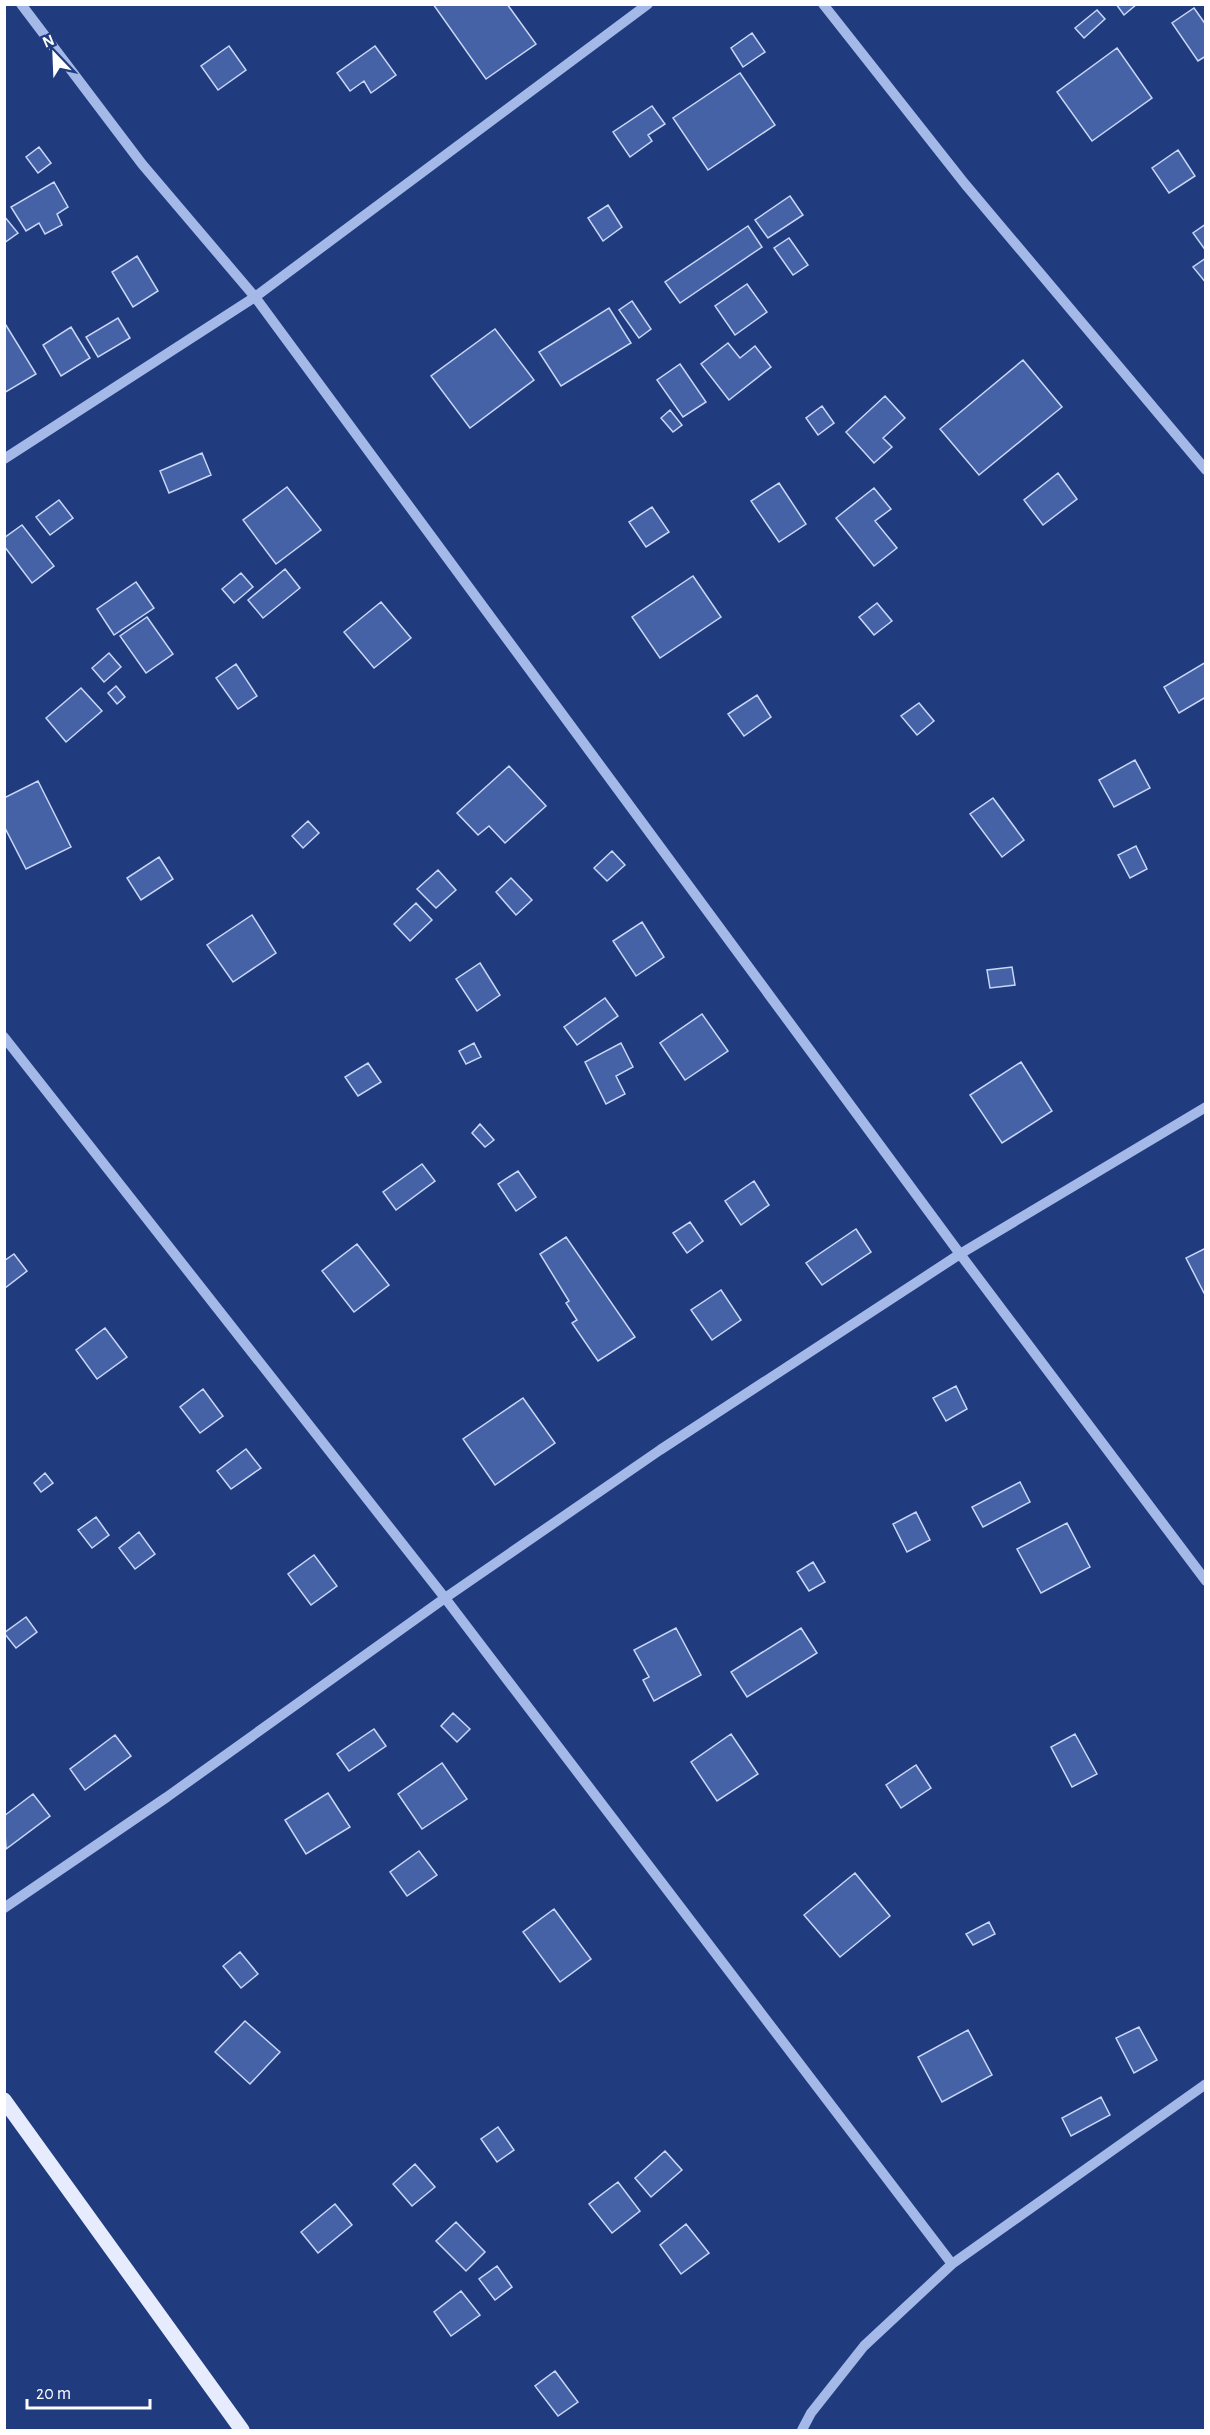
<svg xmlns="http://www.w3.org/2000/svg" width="1210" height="2435" viewBox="0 0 1210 2435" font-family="'Alegreya Sans',sans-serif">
	<rect width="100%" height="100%" fill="#203b7e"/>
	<path fill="#4562a6" stroke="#c8d6f6" stroke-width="1.5" d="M 433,4 L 507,4 L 536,44 L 486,79 Z
		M 1116,4 L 1137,4 L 1124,15 Z
		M 1194,8 L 1206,25 L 1206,56 L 1198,61 L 1172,23 Z
		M 1097,10 L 1105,19 L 1084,38 L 1075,28 Z
		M 752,33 L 765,52 L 743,67 L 731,48 Z
		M 229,46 L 246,70 L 218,90 L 201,66 Z
		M 375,46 L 396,75 L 371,93 L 364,81 L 350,91 L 337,73 Z
		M 1117,48 L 1152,98 L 1092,141 L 1057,92 Z
		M 740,73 L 775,125 L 708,170 L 673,118 Z
		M 652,106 L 665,124 L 648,135 L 652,141 L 630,157 L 613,132 Z
		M 39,147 L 51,163 L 38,173 L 26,157 Z
		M 1178,150 L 1195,176 L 1169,193 L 1152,168 Z
		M 54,182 L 68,207 L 57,214 L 62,225 L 45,234 L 39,223 L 26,231 L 11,207 Z
		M 790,196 L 803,215 L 768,238 L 755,220 Z
		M 608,205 L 622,227 L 603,241 L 588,218 Z
		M 4,216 L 18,233 L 4,243 Z
		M 1206,224 L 1206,251 L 1193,233 Z
		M 748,226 L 762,247 L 680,303 L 665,282 Z
		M 789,238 L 808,265 L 793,275 L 774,248 Z
		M 137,256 L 158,291 L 133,307 L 112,272 Z
		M 1206,258 L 1206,283 L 1193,267 Z
		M 747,284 L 767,312 L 735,335 L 715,306 Z
		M 632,301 L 651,329 L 639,338 L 619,310 Z
		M 609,308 L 631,343 L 561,386 L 539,352 Z
		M 118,318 L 130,338 L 98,357 L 86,337 Z
		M 4,322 L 36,374 L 4,393 Z
		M 71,327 L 90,358 L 61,376 L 43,345 Z
		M 495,329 L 534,380 L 470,428 L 431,376 Z
		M 728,343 L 740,358 L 755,346 L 771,367 L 729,400 L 701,364 Z
		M 1023,360 L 1062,407 L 979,475 L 940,429 Z
		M 680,364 L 706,402 L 683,417 L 657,380 Z
		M 885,396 L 905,418 L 883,438 L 892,447 L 874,463 L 846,432 Z
		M 822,406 L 834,423 L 818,435 L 806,418 Z
		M 670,410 L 682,425 L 673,432 L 661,418 Z
		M 202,453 L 211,475 L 169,493 L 160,471 Z
		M 1058,473 L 1077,499 L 1043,525 L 1024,500 Z
		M 779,483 L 806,524 L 779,542 L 751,501 Z
		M 287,487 L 321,530 L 276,564 L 243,520 Z
		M 874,488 L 891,509 L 875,521 L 897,548 L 874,566 L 836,518 Z
		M 59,500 L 73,518 L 50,535 L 36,517 Z
		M 652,507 L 669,532 L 646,547 L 629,522 Z
		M 22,525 L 54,566 L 32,583 L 4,546 L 4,538 Z
		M 285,569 L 300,588 L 263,618 L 248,600 Z
		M 241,573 L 253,587 L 234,603 L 222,589 Z
		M 693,576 L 721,617 L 660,658 L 632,617 Z
		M 136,582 L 154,608 L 114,635 L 97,609 Z
		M 381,602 L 411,638 L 374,668 L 344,632 Z
		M 877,603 L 892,621 L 874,635 L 859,617 Z
		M 147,617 L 173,654 L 146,673 L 120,636 Z
		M 109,653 L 121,667 L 104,682 L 92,668 Z
		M 1206,662 L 1206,697 L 1179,713 L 1164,687 Z
		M 236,664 L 257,696 L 238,709 L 216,678 Z
		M 116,686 L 125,697 L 117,704 L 108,693 Z
		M 81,688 L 102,711 L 66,742 L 46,718 Z
		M 757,695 L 771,717 L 744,736 L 728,714 Z
		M 919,703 L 934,721 L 917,735 L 901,716 Z
		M 1135,760 L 1150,788 L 1114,807 L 1099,780 Z
		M 509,766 L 546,806 L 505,843 L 489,826 L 478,835 L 457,813 Z
		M 38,781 L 71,847 L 26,869 L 4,826 L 4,798 Z
		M 993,798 L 1024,840 L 1002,857 L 970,814 Z
		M 308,821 L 319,833 L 303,848 L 292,836 Z
		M 1136,846 L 1147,869 L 1130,878 L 1118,855 Z
		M 612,851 L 625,865 L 607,881 L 594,868 Z
		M 159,857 L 173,879 L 141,900 L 127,878 Z
		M 438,870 L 456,890 L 436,908 L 417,889 Z
		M 511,878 L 532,900 L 516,915 L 496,892 Z
		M 416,903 L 432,920 L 410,941 L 394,924 Z
		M 252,915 L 276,953 L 233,982 L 207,945 Z
		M 642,922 L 664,957 L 636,976 L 613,941 Z
		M 480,963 L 500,995 L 477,1011 L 456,979 Z
		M 1012,967 L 1015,985 L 990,988 L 987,970 Z
		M 605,998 L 618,1016 L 577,1045 L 564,1027 Z
		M 702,1014 L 728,1051 L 685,1080 L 660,1043 Z
		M 474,1043 L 481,1057 L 466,1064 L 459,1051 Z
		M 621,1043 L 633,1067 L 616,1076 L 625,1094 L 606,1104 L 585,1062 Z
		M 1021,1062 L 1052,1111 L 1002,1143 L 970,1095 Z
		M 368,1063 L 381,1082 L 358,1096 L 345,1077 Z
		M 480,1124 L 494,1140 L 485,1147 L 472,1133 Z
		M 422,1164 L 435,1181 L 396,1210 L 383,1192 Z
		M 518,1171 L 536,1197 L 516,1211 L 498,1184 Z
		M 754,1181 L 769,1205 L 741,1225 L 725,1201 Z
		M 690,1222 L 703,1241 L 687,1253 L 673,1233 Z
		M 856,1229 L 871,1252 L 822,1285 L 806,1263 Z
		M 566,1237 L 635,1337 L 598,1361 L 572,1323 L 577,1320 L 566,1303 L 569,1301 L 540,1254 Z
		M 357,1244 L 389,1285 L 354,1312 L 322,1271 Z
		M 1206,1248 L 1206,1292 L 1204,1293 L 1186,1258 Z
		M 14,1254 L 27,1271 L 5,1288 L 4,1261 Z
		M 721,1290 L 741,1320 L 712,1340 L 691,1310 Z
		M 105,1328 L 127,1357 L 97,1379 L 76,1350 Z
		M 956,1386 L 967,1409 L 946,1421 L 933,1398 Z
		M 203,1389 L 223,1416 L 200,1433 L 180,1407 Z
		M 523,1398 L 555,1443 L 495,1485 L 463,1439 Z
		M 246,1449 L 261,1468 L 231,1489 L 217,1471 Z
		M 45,1473 L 53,1483 L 41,1492 L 34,1483 Z
		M 1020,1482 L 1030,1502 L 983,1527 L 972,1507 Z
		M 916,1512 L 930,1540 L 907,1552 L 893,1524 Z
		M 96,1517 L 109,1535 L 92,1548 L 78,1530 Z
		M 1067,1523 L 1090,1567 L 1041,1593 L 1017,1549 Z
		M 139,1532 L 155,1554 L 135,1569 L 119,1548 Z
		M 314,1555 L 337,1586 L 311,1605 L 288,1574 Z
		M 813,1562 L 825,1582 L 809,1591 L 797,1572 Z
		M 26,1617 L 37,1632 L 16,1648 L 4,1633 Z
		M 676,1628 L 701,1675 L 654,1701 L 643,1680 L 649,1677 L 634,1650 Z
		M 801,1628 L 817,1653 L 747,1697 L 731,1672 Z
		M 453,1713 L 470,1729 L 457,1742 L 441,1726 Z
		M 374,1729 L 386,1746 L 349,1771 L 337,1754 Z
		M 731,1734 L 758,1774 L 717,1801 L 691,1762 Z
		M 1075,1734 L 1097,1774 L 1072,1787 L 1051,1747 Z
		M 115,1735 L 131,1756 L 85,1790 L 70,1769 Z
		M 442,1763 L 467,1799 L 422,1829 L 398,1794 Z
		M 916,1765 L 931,1788 L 901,1808 L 886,1785 Z
		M 328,1793 L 350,1827 L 306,1854 L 285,1820 Z
		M 33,1794 L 50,1816 L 6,1849 L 4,1816 Z
		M 419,1851 L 437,1875 L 407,1896 L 390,1872 Z
		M 855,1873 L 890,1916 L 840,1957 L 804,1915 Z
		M 554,1909 L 591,1959 L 560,1982 L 523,1932 Z
		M 989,1922 L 995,1934 L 973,1945 L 966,1934 Z
		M 240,1952 L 258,1974 L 241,1988 L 223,1966 Z
		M 245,2021 L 280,2052 L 250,2084 L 215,2052 Z
		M 1139,2027 L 1157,2060 L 1134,2073 L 1116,2038 Z
		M 968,2030 L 992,2075 L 942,2102 L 918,2057 Z
		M 1101,2097 L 1110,2115 L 1071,2136 L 1062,2118 Z
		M 498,2127 L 514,2150 L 497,2162 L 481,2139 Z
		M 665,2151 L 682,2170 L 651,2197 L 635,2178 Z
		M 415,2164 L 435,2187 L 412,2206 L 393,2184 Z
		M 618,2182 L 640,2211 L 612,2233 L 589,2204 Z
		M 335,2204 L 352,2225 L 318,2253 L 301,2232 Z
		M 456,2222 L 485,2252 L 466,2271 L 436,2241 Z
		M 686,2224 L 709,2253 L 681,2274 L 660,2245 Z
		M 497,2266 L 512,2287 L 495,2300 L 479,2279 Z
		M 461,2291 L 480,2315 L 451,2336 L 434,2312 Z
		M 555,2371 L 578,2402 L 558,2416 L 535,2386 Z"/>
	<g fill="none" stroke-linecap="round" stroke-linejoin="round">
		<path stroke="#a4b9e7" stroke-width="10" d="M 21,4 L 142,164 L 255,297 L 960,1254 L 1206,1581
			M 823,4 L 965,184 L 1206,470
			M 4,459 L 255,297 L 648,4
			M 4,1037 L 445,1598 L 952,2264
			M 4,1908 L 167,1797 L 445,1598 L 660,1450 L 960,1254 L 1206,1107
			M 802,2430 L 811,2413 L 864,2346 L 952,2264 L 1206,2084"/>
		<path stroke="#e6ecfd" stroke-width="15" d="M 4,2100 L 242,2430"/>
	</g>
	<rect width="1210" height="2435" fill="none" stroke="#ffffff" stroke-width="12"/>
	<g transform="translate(54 54) rotate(337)" stroke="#203b7e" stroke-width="4.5" paint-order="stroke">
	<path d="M0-4.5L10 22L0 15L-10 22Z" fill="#ffffff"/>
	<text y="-9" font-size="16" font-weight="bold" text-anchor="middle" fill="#ffffff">N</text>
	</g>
	<path d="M27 2399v9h123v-9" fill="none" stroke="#ffffff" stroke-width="3"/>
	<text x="36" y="2399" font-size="18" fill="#ffffff" stroke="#203b7e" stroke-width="4.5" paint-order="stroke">20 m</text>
</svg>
